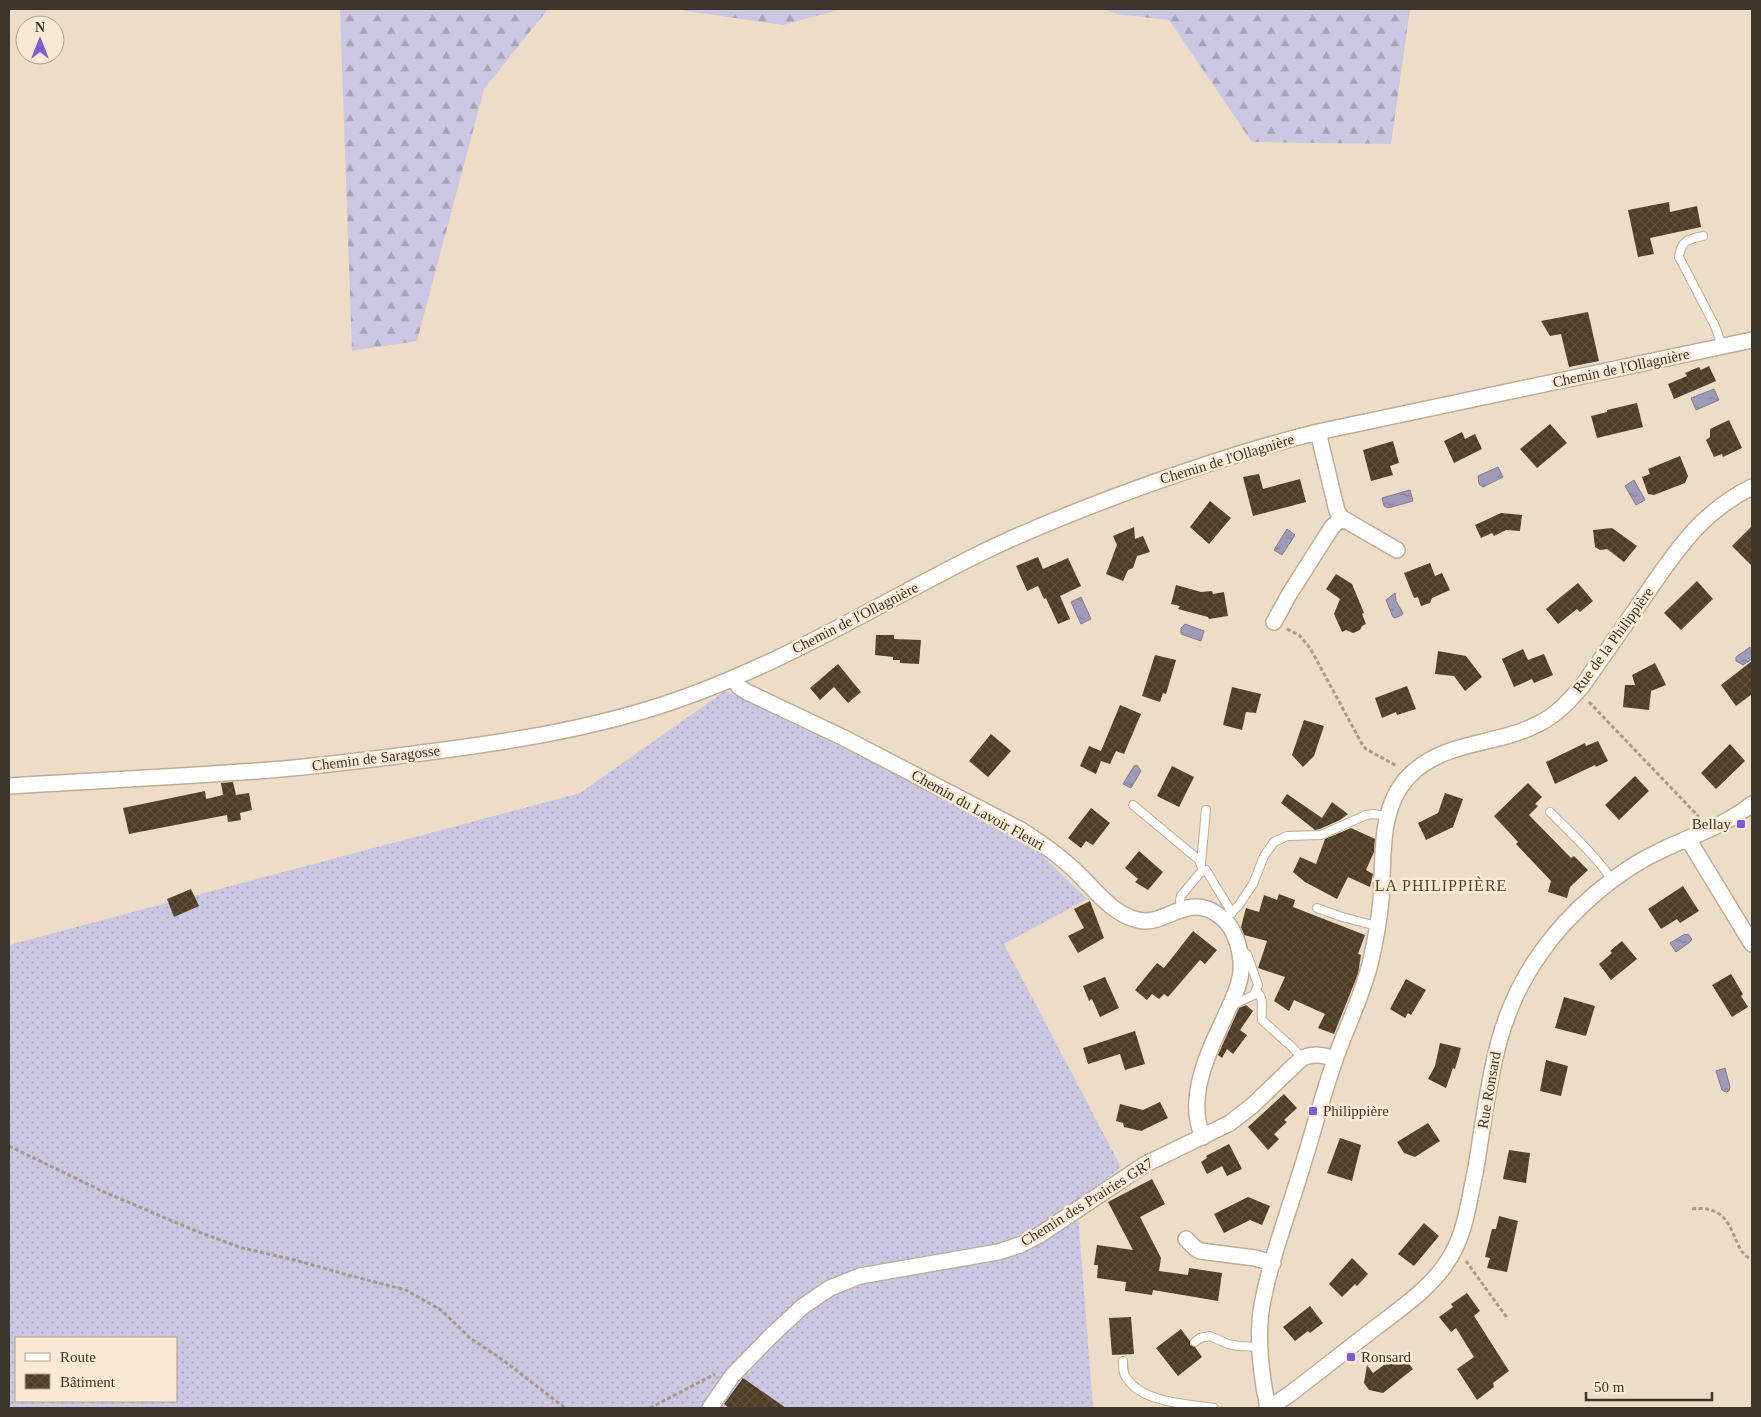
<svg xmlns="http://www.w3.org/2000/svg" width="1761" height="1417" viewBox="0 0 1761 1417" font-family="'Times New Roman',serif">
	<defs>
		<pattern id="grass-dots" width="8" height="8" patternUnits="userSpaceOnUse" patternTransform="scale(1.25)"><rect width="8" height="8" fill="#cbc7e2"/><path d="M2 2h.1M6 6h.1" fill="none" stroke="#a6a2b7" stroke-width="1.8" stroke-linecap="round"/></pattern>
		<pattern id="forest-firs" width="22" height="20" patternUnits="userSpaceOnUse" patternTransform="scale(1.25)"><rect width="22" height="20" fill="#cbc7e2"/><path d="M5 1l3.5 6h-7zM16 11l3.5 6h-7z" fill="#a6a2b7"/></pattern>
		<pattern id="water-ripples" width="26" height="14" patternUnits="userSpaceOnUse" patternTransform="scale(1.25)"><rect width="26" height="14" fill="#9e9ab8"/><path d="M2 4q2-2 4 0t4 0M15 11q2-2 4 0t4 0" fill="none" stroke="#827e96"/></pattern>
		<pattern id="building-cross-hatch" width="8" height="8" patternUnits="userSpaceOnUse" patternTransform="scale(1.25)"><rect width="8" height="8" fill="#4e3c25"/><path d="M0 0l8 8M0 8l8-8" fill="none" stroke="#60503c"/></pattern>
	</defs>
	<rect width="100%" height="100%" fill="#eddcc6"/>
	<path fill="url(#grass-dots)" fill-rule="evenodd" d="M 725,691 L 1020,834 L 1087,899 L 1004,944 L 1121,1167 L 1077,1202 L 1093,1408 L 9,1408 L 9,945 L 580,793 ZM 16,1338 L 176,1338 L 176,1401 L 16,1401 Z"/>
	<path fill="url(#forest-firs)" d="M 340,9 L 548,9 L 484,89 L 417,341 L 352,351 Z
		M 673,9 L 842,9 L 783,25 Z
		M 1103,9 L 1410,9 L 1391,144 L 1252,142 L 1169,20 L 1116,14 Z"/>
	<path fill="url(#water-ripples)" stroke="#807c8e" d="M 1714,389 L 1719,400 L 1696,410 L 1691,398 Z
		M 1498,467 L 1503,477 L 1483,487 L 1479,484 L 1478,476 Z
		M 1634,480 L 1645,500 L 1636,505 L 1625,486 Z
		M 1410,490 L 1413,501 L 1388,508 L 1384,506 L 1382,498 Z
		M 1287,529 L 1295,535 L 1282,555 L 1274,550 Z
		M 1395,593 L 1396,601 L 1403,613 L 1402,615 L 1395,618 L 1393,617 L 1386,600 Z
		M 1081,597 L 1091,619 L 1081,624 L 1071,602 Z
		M 1185,624 L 1204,631 L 1201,641 L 1181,634 L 1181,628 Z
		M 1750,647 L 1752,650 L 1752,659 L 1743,665 L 1736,661 L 1736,657 Z
		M 1137,765 L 1141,771 L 1131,788 L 1123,784 L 1134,766 Z
		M 1685,934 L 1686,935 L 1688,934 L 1692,939 L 1690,942 L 1676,952 L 1670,943 Z
		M 1725,1068 L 1730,1087 L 1729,1091 L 1726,1092 L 1722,1090 L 1716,1071 Z"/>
	<path fill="url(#building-cross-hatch)" d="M 1669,202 L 1670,212 L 1697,206 L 1701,227 L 1650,238 L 1654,254 L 1638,257 L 1628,210 Z
		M 1588,312 L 1599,361 L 1569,367 L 1561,334 L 1550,336 L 1541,321 Z
		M 1709,366 L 1716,381 L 1674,399 L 1668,384 L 1687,376 L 1685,373 L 1699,367 L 1701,370 Z
		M 1637,403 L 1643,427 L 1597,438 L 1591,416 L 1607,412 L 1607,410 Z
		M 1729,420 L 1742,448 L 1723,457 L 1722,454 L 1714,457 L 1706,440 L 1710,437 L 1710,429 Z
		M 1550,424 L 1567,443 L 1537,468 L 1520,449 Z
		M 1462,432 L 1465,439 L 1475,434 L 1482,449 L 1454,463 L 1444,441 Z
		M 1393,441 L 1399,463 L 1390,466 L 1393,475 L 1371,481 L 1363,450 Z
		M 1680,456 L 1688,476 L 1685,483 L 1654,495 L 1648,494 L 1642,477 L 1650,474 L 1648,469 Z
		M 1259,474 L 1263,489 L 1300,479 L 1306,502 L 1253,516 L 1243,477 Z
		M 1210,501 L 1231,518 L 1209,544 L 1190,527 Z
		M 1501,513 L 1522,515 L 1520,531 L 1506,530 L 1494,536 L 1492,533 L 1481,538 L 1475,525 Z
		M 1752,526 L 1752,566 L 1732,546 Z
		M 1134,527 L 1135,539 L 1143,536 L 1150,552 L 1137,556 L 1133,568 L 1128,570 L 1123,581 L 1106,574 L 1117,545 L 1113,536 Z
		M 1612,528 L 1637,546 L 1624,562 L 1607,549 L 1600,550 L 1595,547 L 1593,530 Z
		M 1038,557 L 1043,569 L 1068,558 L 1081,586 L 1060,596 L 1070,619 L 1058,624 L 1046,598 L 1044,599 L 1038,586 L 1027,591 L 1016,566 Z
		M 1430,563 L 1435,576 L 1442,573 L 1450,590 L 1432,598 L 1430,603 L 1421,606 L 1418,597 L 1414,598 L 1404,573 Z
		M 1336,574 L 1352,584 L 1364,613 L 1362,614 L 1366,624 L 1362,626 L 1360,630 L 1353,633 L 1346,630 L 1342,632 L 1334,614 L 1340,599 L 1326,589 Z
		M 1697,581 L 1713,599 L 1681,630 L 1664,613 Z
		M 1578,583 L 1593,601 L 1580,612 L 1577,609 L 1558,624 L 1546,609 Z
		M 1176,585 L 1201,592 L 1212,591 L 1213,594 L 1224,592 L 1228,616 L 1209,619 L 1208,617 L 1178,609 L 1180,606 L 1171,604 Z
		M 876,635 L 894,635 L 894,639 L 921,640 L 919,664 L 900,663 L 900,660 L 893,660 L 893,657 L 875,655 Z
		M 1523,649 L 1528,660 L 1544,654 L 1553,675 L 1534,683 L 1532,679 L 1514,687 L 1502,659 Z
		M 1438,651 L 1466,656 L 1482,677 L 1465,691 L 1454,676 L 1435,674 Z
		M 1155,655 L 1176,660 L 1166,694 L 1163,693 L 1160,702 L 1142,696 Z
		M 1752,661 L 1752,694 L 1736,706 L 1721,685 Z
		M 1655,663 L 1666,685 L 1651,691 L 1649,710 L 1623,707 L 1625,685 L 1635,685 L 1632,675 Z
		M 838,664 L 861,692 L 848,703 L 834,687 L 820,700 L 810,688 Z
		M 1407,686 L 1416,709 L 1397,715 L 1396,712 L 1382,718 L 1375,698 Z
		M 1232,687 L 1261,694 L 1256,713 L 1246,712 L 1242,730 L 1223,725 Z
		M 1120,705 L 1141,714 L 1124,754 L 1116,751 L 1110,764 L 1101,761 L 1096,774 L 1080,766 L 1089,746 L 1101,751 Z
		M 1304,720 L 1324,726 L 1314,756 L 1303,767 L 1292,755 Z
		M 991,734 L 1011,751 L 988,777 L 969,761 Z
		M 1598,741 L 1608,761 L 1596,767 L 1595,765 L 1555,784 L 1546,762 L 1585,743 L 1586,746 Z
		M 1730,744 L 1745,761 L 1716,789 L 1701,773 Z
		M 1172,766 L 1194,777 L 1179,807 L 1157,796 Z
		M 1635,776 L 1649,791 L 1619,820 L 1605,805 Z
		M 233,782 L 236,795 L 249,793 L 252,810 L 240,813 L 241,820 L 228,822 L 227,815 L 129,834 L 123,808 L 205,791 L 206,799 L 223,795 L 221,783 Z
		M 1528,783 L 1542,797 L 1535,804 L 1538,806 L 1529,815 L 1571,858 L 1574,856 L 1588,870 L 1570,887 L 1567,898 L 1548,892 L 1551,881 L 1516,844 L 1518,842 L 1494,816 Z
		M 1445,793 L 1463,799 L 1453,827 L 1426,840 L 1418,823 L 1438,813 Z
		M 1287,794 L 1322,818 L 1332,802 L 1348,814 L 1340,820 L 1320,829 L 1315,830 L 1281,803 Z
		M 1091,808 L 1110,823 L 1093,845 L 1086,841 L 1081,848 L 1068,838 Z
		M 1351,828 L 1375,839 L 1374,852 L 1366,870 L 1373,874 L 1370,887 L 1348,877 L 1337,899 L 1305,882 L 1293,872 L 1300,857 L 1316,864 L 1325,839 Z
		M 1139,851 L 1163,872 L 1148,890 L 1135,882 L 1138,879 L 1125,868 Z
		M 1683,886 L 1699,911 L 1680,923 L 1677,919 L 1661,929 L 1648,909 Z
		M 191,889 L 199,906 L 174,917 L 167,899 Z
		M 1279,894 L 1295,900 L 1293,907 L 1365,935 L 1358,954 L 1361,955 L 1358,974 L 1334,1034 L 1318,1028 L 1325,1014 L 1294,1000 L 1289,1011 L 1274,1001 L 1285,977 L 1258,968 L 1267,941 L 1244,935 L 1241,927 L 1246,908 L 1259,912 L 1264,895 L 1277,900 Z
		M 1090,901 L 1104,938 L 1078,953 L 1068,936 L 1084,928 L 1074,909 Z
		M 1193,931 L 1217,950 L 1205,964 L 1200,960 L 1168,997 L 1164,994 L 1159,999 L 1152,994 L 1147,1000 L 1135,990 L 1157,963 L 1164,968 Z
		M 1622,941 L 1637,959 L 1611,980 L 1599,964 L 1612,953 L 1610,951 Z
		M 1731,974 L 1743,994 L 1741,996 L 1748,1007 L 1732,1017 L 1712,985 Z
		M 1105,977 L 1119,1008 L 1100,1017 L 1092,999 L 1089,1001 L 1083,986 Z
		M 1406,979 L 1426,990 L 1411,1015 L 1408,1013 L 1405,1018 L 1390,1009 Z
		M 1564,997 L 1595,1006 L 1586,1036 L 1555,1028 Z
		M 1246,1005 L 1253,1011 L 1240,1030 L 1247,1035 L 1233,1054 L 1227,1049 L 1222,1058 L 1218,1055 L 1239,1008 Z
		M 1135,1031 L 1145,1064 L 1125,1070 L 1120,1054 L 1088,1064 L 1083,1048 Z
		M 1440,1043 L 1461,1048 L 1455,1069 L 1453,1068 L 1446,1088 L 1428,1079 L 1435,1066 Z
		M 1546,1060 L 1568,1066 L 1561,1096 L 1540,1091 Z
		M 1284,1094 L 1297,1108 L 1284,1120 L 1287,1122 L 1274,1134 L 1279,1139 L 1268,1150 L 1248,1127 Z
		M 1160,1102 L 1168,1118 L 1141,1131 L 1124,1127 L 1123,1123 L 1116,1121 L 1120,1104 L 1143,1110 Z
		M 1428,1123 L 1440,1141 L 1415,1157 L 1404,1153 L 1397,1142 Z
		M 1340,1138 L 1361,1145 L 1352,1181 L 1327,1173 Z
		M 1229,1144 L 1242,1169 L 1227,1176 L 1222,1166 L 1207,1174 L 1201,1162 L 1207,1158 L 1206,1156 Z
		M 1509,1150 L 1530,1153 L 1526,1183 L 1503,1179 Z
		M 1152,1179 L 1165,1204 L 1140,1217 L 1161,1258 L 1159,1271 L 1188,1275 L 1189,1268 L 1222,1273 L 1218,1301 L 1153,1290 L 1152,1295 L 1125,1291 L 1126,1282 L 1097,1278 L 1098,1265 L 1094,1265 L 1097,1245 L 1133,1250 L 1108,1202 Z
		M 1248,1197 L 1270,1206 L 1262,1225 L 1250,1220 L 1224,1233 L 1214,1214 Z
		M 1499,1216 L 1518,1221 L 1507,1272 L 1487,1268 L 1490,1258 L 1485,1257 L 1492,1229 L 1496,1229 Z
		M 1424,1223 L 1439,1236 L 1414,1266 L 1398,1254 Z
		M 1352,1258 L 1368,1274 L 1357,1286 L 1355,1284 L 1342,1297 L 1329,1284 Z
		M 1467,1293 L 1480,1311 L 1474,1316 L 1509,1371 L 1493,1383 L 1494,1387 L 1477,1400 L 1457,1369 L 1474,1357 L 1456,1328 L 1451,1332 L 1439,1317 L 1453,1307 L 1451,1304 Z
		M 1310,1306 L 1323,1323 L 1310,1333 L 1308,1331 L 1295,1341 L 1283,1327 Z
		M 1131,1317 L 1134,1354 L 1112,1355 L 1109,1318 Z
		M 1181,1329 L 1190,1341 L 1190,1345 L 1195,1347 L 1202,1357 L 1178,1376 L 1156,1348 Z
		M 1400,1353 L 1413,1369 L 1383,1393 L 1369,1390 L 1364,1383 L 1367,1365 L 1373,1373 Z
		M 743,1378 L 786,1408 L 729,1408 L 724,1404 Z"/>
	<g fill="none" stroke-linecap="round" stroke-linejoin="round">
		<defs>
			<path id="service" d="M 1703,236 C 1689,239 1681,240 1679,257 L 1715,326 L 1722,346
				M 1133,805 L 1199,860 L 1203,871
				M 1550,812 C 1572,834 1595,855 1613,881
				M 1201,863 L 1206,810
				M 1317,908 L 1342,917 L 1377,926
				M 1181,909 L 1180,900 L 1181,896 L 1200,873 L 1206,870 L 1232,913
				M 1225,919 L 1239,905 L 1253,884 L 1264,856 L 1274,842 L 1287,836 L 1321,835 L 1366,815 L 1373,814 L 1387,816
				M 1256,991 C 1266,999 1260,1009 1262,1020 L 1293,1048 L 1302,1058
				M 1232,1003 L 1237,1003 L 1254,995 L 1258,985 L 1247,954 L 1241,952
				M 1195,1342 L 1200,1338 L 1210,1336 L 1228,1344 L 1239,1346 L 1260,1347
				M 1123,1361 C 1123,1368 1123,1375 1128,1380 C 1145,1403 1187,1404 1214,1408"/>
			<path id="minor" d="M 1318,432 L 1337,511 L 1342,518 L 1397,550
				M 1274,622 L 1290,593 L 1332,527 L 1342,518
				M 735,678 L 739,687 L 747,692 L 844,738 L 1021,830 C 1038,841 1055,852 1070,866 C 1091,884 1110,914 1138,920 C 1164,927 1186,893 1217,914 C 1225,919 1230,925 1234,934 C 1240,947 1243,964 1240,978 C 1237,993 1229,1007 1223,1021 C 1207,1054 1186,1101 1203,1137
				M 9,786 C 91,781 174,777 257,771 C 312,767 366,760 421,753 C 507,742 594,729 677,700 C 784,663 880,603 981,553 C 1024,532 1069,514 1114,497 C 1181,472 1248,449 1318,432 L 1752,340
				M 1688,839 L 1752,944
				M 1186,1239 L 1195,1248 L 1200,1251 L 1255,1258 L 1273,1263
				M 1267,1406 L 1278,1402 L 1290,1394 C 1318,1372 1347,1350 1375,1328 C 1403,1307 1435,1285 1452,1254 C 1466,1229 1469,1200 1475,1173 C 1489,1095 1491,1022 1540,954 C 1569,912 1617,870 1664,849 C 1694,835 1726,825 1752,804
				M 710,1408 L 732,1376 L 770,1337 L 802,1307 L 830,1288 L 860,1276 L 998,1252 L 1020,1245 L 1041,1234 L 1144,1165 L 1230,1123 L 1253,1105 L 1302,1058 C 1314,1053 1323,1055 1335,1059
				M 1268,1408 C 1261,1375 1256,1339 1262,1305 C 1270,1262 1286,1219 1299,1177 C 1312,1137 1322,1096 1336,1057 C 1347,1026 1362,996 1370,964 C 1375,943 1379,922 1381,900 C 1384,860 1378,809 1408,777 C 1443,740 1496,746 1538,724 C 1557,715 1570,700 1583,685 C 1603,656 1623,628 1642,600 C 1675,553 1699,513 1752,487"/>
		</defs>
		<use href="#service" stroke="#bdad98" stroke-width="10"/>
		<use href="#minor" stroke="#bdad98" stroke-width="18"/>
		<path stroke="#a69a89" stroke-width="3" stroke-dasharray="4 2.5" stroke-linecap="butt" d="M 1287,629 L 1299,635 L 1310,648 L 1362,744 L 1366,749 L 1397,766
			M 1589,702 L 1699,817
			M 9,1146 L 104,1192 L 196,1231 L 242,1248 L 295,1260 L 348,1275 L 406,1290 L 441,1310 L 470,1338 L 503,1360 L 565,1408
			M 1692,1209 C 1740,1203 1729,1253 1752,1259
			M 1466,1261 L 1508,1319
			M 650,1408 L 715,1374"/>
		<use href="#service" stroke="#fff" stroke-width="8"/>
		<use href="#minor" stroke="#fff" stroke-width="15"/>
	</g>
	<g fill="#7c5dd7" stroke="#fae9d3" stroke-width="2">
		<rect x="1736" y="819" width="10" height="10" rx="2.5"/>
		<rect x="1308" y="1106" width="10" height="10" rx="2.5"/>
		<rect x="1346" y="1352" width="10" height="10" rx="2.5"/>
	</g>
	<g text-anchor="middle" stroke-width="5" stroke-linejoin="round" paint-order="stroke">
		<g font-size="15" fill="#3b352c" stroke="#fae9d3">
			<text transform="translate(1621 368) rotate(-12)" y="5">Chemin de l'Ollagnière</text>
			<text transform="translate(1227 459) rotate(-17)" y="5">Chemin de l'Ollagnière</text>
			<text transform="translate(855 618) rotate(-27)" y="5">Chemin de l'Ollagnière</text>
			<text transform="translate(1613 640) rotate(-54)" y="5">Rue de la Philippière</text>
			<text transform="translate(376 758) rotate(-7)" y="5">Chemin de Saragosse</text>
			<text transform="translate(978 810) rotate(29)" y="5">Chemin du Lavoir Fleuri</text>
			<text transform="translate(1489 1090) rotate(-80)" y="5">Rue Ronsard</text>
			<text transform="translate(1087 1202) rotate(-32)" y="5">Chemin des Prairies GR7</text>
		</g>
		<g font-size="15" fill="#3b352c" stroke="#fae9d3" text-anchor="start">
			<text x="1731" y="829" text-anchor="end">Bellay</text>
			<text x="1323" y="1116">Philippière</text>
			<text x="1361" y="1362">Ronsard</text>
		</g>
		<g font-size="16" letter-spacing="1" fill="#514331" stroke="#fae9d3">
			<text x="1441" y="891">LA PHILIPPIÈRE</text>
		</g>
	</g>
	<rect width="1761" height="1417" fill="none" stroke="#3b352c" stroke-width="20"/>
	<rect x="15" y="1337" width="162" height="65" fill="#fae9d3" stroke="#aea190"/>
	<rect x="25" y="1353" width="25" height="8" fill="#ffffff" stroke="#aea190"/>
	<text x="60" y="1362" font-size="15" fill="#3b352c">Route</text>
	<rect x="25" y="1374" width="25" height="15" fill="url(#building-cross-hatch)" stroke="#aea190"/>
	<text x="60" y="1387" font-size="15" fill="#3b352c">Bâtiment</text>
	<g transform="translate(40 40)"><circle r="24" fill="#fae9d3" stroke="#aea190"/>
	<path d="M0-4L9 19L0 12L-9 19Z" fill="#7c5dd7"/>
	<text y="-8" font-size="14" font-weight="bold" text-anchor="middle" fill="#3b352c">N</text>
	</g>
	<path d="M1586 1392v8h126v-8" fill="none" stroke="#3b352c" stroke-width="2.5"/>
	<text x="1594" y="1392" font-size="15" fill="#3b352c" stroke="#fae9d3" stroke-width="4" paint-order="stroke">50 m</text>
</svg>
